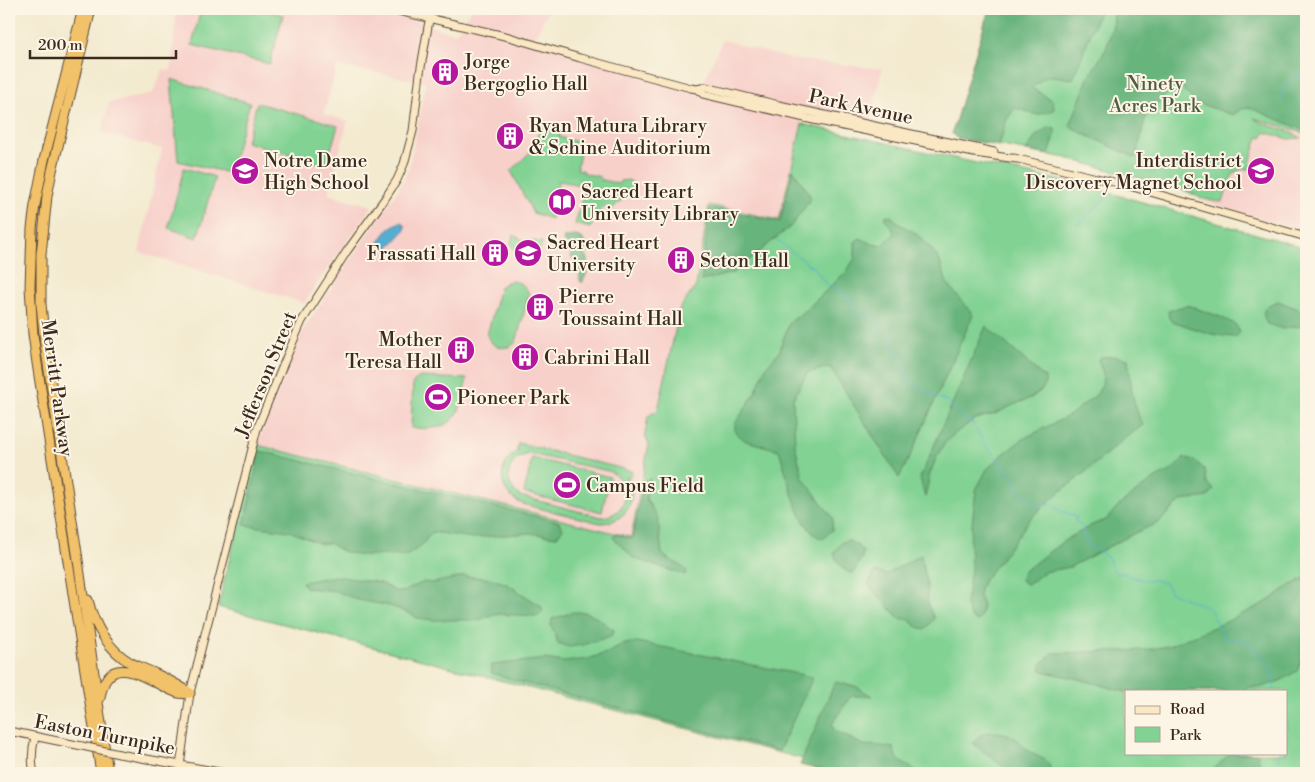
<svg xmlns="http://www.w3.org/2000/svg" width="1315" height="782" viewBox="0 0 1315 782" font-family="'Libre Bodoni',serif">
	<rect width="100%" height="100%" fill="#fcf5e5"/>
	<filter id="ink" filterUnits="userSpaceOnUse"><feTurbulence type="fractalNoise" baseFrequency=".02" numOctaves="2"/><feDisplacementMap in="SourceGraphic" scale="10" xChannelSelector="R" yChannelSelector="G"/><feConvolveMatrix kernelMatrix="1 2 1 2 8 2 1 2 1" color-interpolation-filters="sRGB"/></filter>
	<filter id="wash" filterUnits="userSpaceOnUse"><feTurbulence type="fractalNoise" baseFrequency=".0096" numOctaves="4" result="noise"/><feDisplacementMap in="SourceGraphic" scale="20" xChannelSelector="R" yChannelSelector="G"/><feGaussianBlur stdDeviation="1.12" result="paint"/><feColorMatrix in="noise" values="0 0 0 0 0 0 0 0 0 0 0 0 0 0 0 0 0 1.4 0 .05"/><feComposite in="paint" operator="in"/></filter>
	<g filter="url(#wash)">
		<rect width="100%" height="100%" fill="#f3eacf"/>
		<path fill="#f7d0ca" d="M 178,9 L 362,9 L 414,20 L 441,30 L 456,33 L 472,9 L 549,9 L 532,42 L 701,89 L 722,40 L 791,59 L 882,69 L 869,128 L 812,118 L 804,114 L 779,220 L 709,206 L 696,286 L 680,308 L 658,410 L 648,416 L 645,435 L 649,444 L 631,537 L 583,526 L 480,499 L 257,445 L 303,330 L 398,190 L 409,168 L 426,82 L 337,66 L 324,114 L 348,121 L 328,194 L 372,206 L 304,303 L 139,252 L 162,149 L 102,133 L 109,103 L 153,93 L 163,69 L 171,71 L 176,14 Z
			M 1240,114 L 1304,133 L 1306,146 L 1306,232 L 1203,201 Z"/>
		<path fill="#81d293" stroke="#5e7e58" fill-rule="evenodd" d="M 201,9 L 258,9 L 283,15 L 270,64 L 192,45 Z
			M 989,9 L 1306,9 L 1306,146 L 1304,133 L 1254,118 C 1268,128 1288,128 1301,138 L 1289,139 L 1265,132 L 1262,138 L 1258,137 L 1250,163 L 1254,166 C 1250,171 1245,168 1239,170 C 1229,173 1227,193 1223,202 C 1209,202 1196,196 1184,190 L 1066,158 L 955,137 L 952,133 L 953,130 Z
			M 171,79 L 250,103 L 229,173 L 178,161 Z
			M 257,103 L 316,119 L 338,126 L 326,165 L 246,142 Z
			M 541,121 L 560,127 L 559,137 L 582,143 L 577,169 L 584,171 L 584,173 L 600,177 L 599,179 L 619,184 L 620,181 L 629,180 L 636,186 L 611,210 L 606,205 L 593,218 L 594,222 L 590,228 L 575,224 L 586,186 L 559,181 L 551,219 L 533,213 L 511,171 L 535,147 Z
			M 802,124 L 976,163 L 1078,184 L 1306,248 L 1306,773 L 857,773 L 218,607 L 257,445 L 631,537 L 649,444 L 645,435 L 648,416 L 658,410 L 680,308 L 696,286 L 709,205 L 779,220 ZM 1126,691 L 1286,691 L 1286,753 L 1126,753 Z
			M 184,168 L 215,177 L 197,238 L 168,228 Z
			M 513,235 L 523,240 L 542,242 L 540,250 C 532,256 514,257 511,243 C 511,242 513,236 513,235 Z
			M 512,281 C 520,282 526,286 529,294 L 516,342 C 505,352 492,348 487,335 L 500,287 L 507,282 Z
			M 420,377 L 467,379 C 464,389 463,401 459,410 C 451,430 428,429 411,428 L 413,382 Z
			M 518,443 L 632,471 L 630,477 L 626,476 C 640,498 627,523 600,523 L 526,505 C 498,497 494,465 519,450 L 517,449 ZM 530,454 L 608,471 C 635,481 629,516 601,517 L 520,496 C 501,482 507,457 530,454 Z
			M 532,458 L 610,477 L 602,512 L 524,493 Z"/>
		<path fill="#68b47d" stroke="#526f4e" d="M 989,9 L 1100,9 L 1073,79 C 1065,79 1060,76 1053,76 C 1045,76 1038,82 1032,88 L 1053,101 L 1054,110 L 1038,115 L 1015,108 L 1007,119 L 999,146 L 957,138 L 955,137 L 952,133 Z
			M 1113,9 L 1306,9 L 1306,131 L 1248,107 L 1240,110 L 1233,115 L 1195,102 L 1179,85 L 1172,89 L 1146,115 L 1136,158 L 1082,133 L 1070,126 L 1088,78 L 1106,49 L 1114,21 L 1112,11 Z
			M 1049,127 L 1055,129 L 1055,135 L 1049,155 L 1026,151 L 1036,136 Z
			M 793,169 C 797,177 810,192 811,199 L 791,226 L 733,273 L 701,281 L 710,208 L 780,222 Z
			M 886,215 L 891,216 L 901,225 L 914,232 L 928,245 L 939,259 L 947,283 L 973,315 L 913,450 L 899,478 L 830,367 L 807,373 L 793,399 L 795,445 L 803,478 L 833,518 L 832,530 L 823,539 C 820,538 816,536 813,533 C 795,516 787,474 779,450 L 746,441 L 735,432 L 735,424 L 755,393 L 766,367 L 779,352 L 789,323 L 809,307 L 847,271 L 855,258 L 855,242 L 860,238 L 872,244 L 882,246 L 894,234 L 892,228 L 885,219 Z
			M 576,236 L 582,238 C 589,250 585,248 587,259 C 588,270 588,273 582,283 L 580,281 C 580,271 578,264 571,257 C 571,249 570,245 563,241 L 564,237 Z
			M 1278,301 L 1306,312 L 1306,325 L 1283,329 L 1267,324 C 1259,310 1266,305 1278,301 Z
			M 1187,305 L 1218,316 L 1235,324 L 1240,332 L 1236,337 C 1214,337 1193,328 1172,321 L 1169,318 L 1168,311 Z
			M 986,326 L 1045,378 L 1045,383 L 1043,389 L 1031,398 L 1011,406 L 995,414 L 975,419 L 957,432 L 945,443 L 936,458 L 930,474 L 925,497 L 920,478 Z
			M 1114,356 L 1128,359 C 1131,382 1132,405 1143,425 L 1124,439 L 1082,475 L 1057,494 L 1030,519 L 1011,546 L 984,580 L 980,589 L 979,596 L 983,606 L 980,618 L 977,621 L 972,619 L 966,606 L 971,568 L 970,541 L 976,490 L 987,469 L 1002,455 L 1023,439 L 1070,415 L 1096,395 L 1102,385 L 1103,373 L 1098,360 L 1100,357 Z
			M 260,451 L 559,522 L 563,529 L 556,537 L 529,533 L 473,538 L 432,532 L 421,546 L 406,556 L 357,555 L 342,551 L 329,543 L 321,544 L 289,531 L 244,525 Z
			M 1184,458 L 1194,460 L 1205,470 L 1207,484 L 1214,489 L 1208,497 L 1181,501 L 1158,523 L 1135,533 L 1070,567 L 1044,572 L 1029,584 L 1024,583 L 1021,580 L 1023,572 L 1049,552 L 1064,541 L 1094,524 L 1106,520 L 1118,506 L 1157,477 L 1171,471 Z
			M 650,479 L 646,498 L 658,519 L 662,553 L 667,558 L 680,565 L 687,571 L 685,575 L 633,558 L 625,549 L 613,538 L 615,534 L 632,539 L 645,480 Z
			M 848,540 L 858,546 L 863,551 L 862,558 L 853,573 C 844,573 835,561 834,552 L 842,542 Z
			M 921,555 L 927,586 L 928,605 L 934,618 L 925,630 L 914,625 L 909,619 L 900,619 L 868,585 L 874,572 L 882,573 L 885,575 Z
			M 335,576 L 381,583 L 394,591 L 402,592 L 424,582 L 433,583 L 465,576 L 493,579 L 507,584 L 541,606 L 543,612 L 538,616 L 495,614 L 479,620 L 434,620 L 417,618 L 411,614 L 390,606 L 358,600 L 336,591 L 306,588 L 302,582 Z
			M 1306,577 L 1306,647 L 1297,671 L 1280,681 L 1262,687 L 1247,687 L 1244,691 L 1126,691 L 1126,692 L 1079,679 L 1050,673 L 1040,670 L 1041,664 L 1053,653 L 1147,650 L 1171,645 L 1226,622 L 1265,603 L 1288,587 Z
			M 573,612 L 585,612 L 597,618 L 614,630 L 611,636 L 583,645 L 569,647 L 558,643 L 551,626 L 552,619 Z
			M 637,642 L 813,677 L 779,751 L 524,683 L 491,673 L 492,665 L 545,659 L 565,662 L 588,659 L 609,652 L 625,644 Z
			M 835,682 L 855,686 L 872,696 L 852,696 L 848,700 L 832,724 L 834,730 L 863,745 L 881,746 L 894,748 C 895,762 905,764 916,770 L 916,773 L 834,773 L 800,765 Z
			M 988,732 C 996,732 1005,732 1012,736 C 1019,740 1024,748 1030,752 C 1042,760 1049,757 1051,773 L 1011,773 L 973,743 L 980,735 Z
			M 1232,753 L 1257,753 L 1262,773 L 1210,773 L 1227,756 Z"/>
		<path fill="#54aed2" stroke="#486c78" d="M 401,222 L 405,225 L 405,230 L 388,248 L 385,250 L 383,249 L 379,242 C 385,233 390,225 401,222 Z"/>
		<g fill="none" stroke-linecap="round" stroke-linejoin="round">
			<path stroke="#54aed2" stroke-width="1" d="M 1280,101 C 1285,88 1290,75 1306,76
				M 1089,214 L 1108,195
				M 1077,224 L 1082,221 L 1087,215
				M 777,240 L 799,257 L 804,260 L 808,265 L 814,267 L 823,281 L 849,298 L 858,314 L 862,315 L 868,313 L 875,318 L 878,328
				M 884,333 L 897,352 L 906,360 L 906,379 L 937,398 L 948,401 L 958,413 L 968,422 L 972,422 L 974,426
				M 976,429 L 987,447 L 1015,480 L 1018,492 C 1026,495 1030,499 1036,505 L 1044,506 L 1050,504 L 1053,506
				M 1055,507 C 1060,513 1070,512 1077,518 L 1074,520 L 1084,528 L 1082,534 L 1090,546 L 1101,552 L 1110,560 L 1110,565 L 1117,574 L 1125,573 L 1132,577 L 1148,581 L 1156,580 L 1166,584 L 1170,592 L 1207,607 L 1212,613 L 1226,640 L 1232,641 L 1240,639 L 1252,645 L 1256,653 L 1269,665 L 1272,674 L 1274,691
				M 1280,753 L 1277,762 L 1281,771 C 1287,772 1292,770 1297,773"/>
		</g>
	</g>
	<g filter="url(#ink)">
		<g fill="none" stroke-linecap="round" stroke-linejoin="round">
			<defs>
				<path id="secondary" d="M 390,9 L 509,37 L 580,58 L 691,88 L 697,89 L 703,94 L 809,119 L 974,153 L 1017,159
					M 697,89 L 706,87 L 779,105 L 994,152
					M 1014,158 L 1126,185 L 1306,237
					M 9,731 L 82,746
					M 119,754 L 225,773
					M 180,766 L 190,693 L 257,429 L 286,358 L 302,321 L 347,251 L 386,197 L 397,180 L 404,164 L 413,131 L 420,73 L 431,9
					M 34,773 C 31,761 32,749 35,737"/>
				<path id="highway" d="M 83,9 L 44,160 L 35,205 L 32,229 L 30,287 L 33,334 L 37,363 L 101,773
					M 91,9 L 52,171 L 47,196 L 41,255 L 41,304 L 45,345 L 77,553 L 108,773
					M 88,600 C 94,625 108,650 131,663 C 139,667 148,670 156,674 C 168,680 179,685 190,693
					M 100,698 C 108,645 150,683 178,693 C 182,694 186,693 190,693"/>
			</defs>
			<use href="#secondary" stroke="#574739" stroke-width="9"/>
			<use href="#highway" stroke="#574739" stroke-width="11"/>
			<use href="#secondary" stroke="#fae7c3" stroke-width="7"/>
			<use href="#highway" stroke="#f2c26a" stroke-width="9"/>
			<defs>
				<path id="secondary-bridge" d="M 82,746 L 119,754"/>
			</defs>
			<use href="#secondary-bridge" stroke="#574739" stroke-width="9" stroke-linecap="butt"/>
			<use href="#secondary-bridge" stroke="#fae7c3" stroke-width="7"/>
		</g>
	</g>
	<defs>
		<symbol id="building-disc" viewBox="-11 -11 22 22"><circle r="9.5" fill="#b5179e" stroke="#fcf5e5"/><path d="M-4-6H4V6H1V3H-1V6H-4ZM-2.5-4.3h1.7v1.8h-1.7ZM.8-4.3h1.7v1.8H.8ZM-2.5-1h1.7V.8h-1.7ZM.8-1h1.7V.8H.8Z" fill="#fff"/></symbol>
		<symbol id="school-disc" viewBox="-11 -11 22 22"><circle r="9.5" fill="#b5179e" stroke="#fcf5e5"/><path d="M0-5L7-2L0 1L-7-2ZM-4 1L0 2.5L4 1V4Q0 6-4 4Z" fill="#fff"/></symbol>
		<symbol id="library-disc" viewBox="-11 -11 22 22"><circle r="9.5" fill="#b5179e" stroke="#fcf5e5"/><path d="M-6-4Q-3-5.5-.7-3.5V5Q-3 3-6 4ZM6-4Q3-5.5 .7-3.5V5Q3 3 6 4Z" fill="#fff"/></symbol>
		<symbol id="university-disc" viewBox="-11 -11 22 22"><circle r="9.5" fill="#b5179e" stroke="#fcf5e5"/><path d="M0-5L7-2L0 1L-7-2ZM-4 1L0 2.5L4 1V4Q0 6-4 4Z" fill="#fff"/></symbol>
		<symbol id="stadium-disc" viewBox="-11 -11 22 22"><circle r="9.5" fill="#b5179e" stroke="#fcf5e5"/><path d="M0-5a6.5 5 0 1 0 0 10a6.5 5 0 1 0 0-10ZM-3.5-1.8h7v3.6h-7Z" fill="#fff"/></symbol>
	</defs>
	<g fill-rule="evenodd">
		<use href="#building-disc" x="429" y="56" width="32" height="32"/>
		<use href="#building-disc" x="494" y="120" width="32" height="32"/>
		<use href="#school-disc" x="229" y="155" width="32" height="32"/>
		<use href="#school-disc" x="1245" y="155" width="32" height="32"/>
		<use href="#library-disc" x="546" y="186" width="32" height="32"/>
		<use href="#building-disc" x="479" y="237" width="32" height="32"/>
		<use href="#university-disc" x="512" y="237" width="32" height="32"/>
		<use href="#building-disc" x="665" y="244" width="32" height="32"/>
		<use href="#building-disc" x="524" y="291" width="32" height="32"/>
		<use href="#building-disc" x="445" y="334" width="32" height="32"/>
		<use href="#building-disc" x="509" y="341" width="32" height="32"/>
		<use href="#stadium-disc" x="422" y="381" width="32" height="32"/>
		<use href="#stadium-disc" x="551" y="469" width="32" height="32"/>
	</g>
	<g text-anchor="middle" stroke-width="4" stroke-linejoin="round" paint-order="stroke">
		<g font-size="19" fill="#3b2a1e" stroke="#fcf5e5" text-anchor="start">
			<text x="464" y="68">Jorge<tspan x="464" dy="22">Bergoglio Hall</tspan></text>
			<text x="529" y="132">Ryan Matura Library<tspan x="529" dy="22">&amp; Schine Auditorium</tspan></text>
			<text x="264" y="167">Notre Dame<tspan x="264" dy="22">High School</tspan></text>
			<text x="1242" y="167" text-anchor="end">Interdistrict<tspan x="1242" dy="22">Discovery Magnet School</tspan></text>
			<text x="581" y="198">Sacred Heart<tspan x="581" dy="22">University Library</tspan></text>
			<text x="547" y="249">Sacred Heart<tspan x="547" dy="22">University</tspan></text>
			<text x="476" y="260" text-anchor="end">Frassati Hall</text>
			<text x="700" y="267">Seton Hall</text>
			<text x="559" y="303">Pierre<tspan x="559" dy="22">Toussaint Hall</tspan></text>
			<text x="442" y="346" text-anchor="end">Mother<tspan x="442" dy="22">Teresa Hall</tspan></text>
			<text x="544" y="364">Cabrini Hall</text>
			<text x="457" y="404">Pioneer Park</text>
			<text x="586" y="492">Campus Field</text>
		</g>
		<g font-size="19" fill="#505c41" stroke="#fcf5e5">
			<text x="1155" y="90">Ninety<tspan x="1155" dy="22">Acres Park</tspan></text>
		</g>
		<g font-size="19" fill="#3b2a1e" stroke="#fcf5e5">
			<text transform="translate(861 106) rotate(12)" y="7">Park Avenue</text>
			<text transform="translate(265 374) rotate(-68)" y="7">Jefferson Street</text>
			<text transform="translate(58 388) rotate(82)" y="7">Merritt Parkway</text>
			<text transform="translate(105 734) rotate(11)" y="7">Easton Turnpike</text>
		</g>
	</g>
	<rect width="1315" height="782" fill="none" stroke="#fcf5e5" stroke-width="30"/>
	<rect x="1125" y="690" width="162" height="65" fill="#fcf5e5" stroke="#afa495"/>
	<rect x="1135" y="706" width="25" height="8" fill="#fae7c3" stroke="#afa495"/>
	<text x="1170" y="714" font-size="15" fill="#3b2a1e">Road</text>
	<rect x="1135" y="727" width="25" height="15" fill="#81d293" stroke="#afa495"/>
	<text x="1170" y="740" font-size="15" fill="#3b2a1e">Park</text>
	<path d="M30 50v8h146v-8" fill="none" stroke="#3b2a1e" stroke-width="2.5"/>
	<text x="38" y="50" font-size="15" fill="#3b2a1e" stroke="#fcf5e5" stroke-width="4" paint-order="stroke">200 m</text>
</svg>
